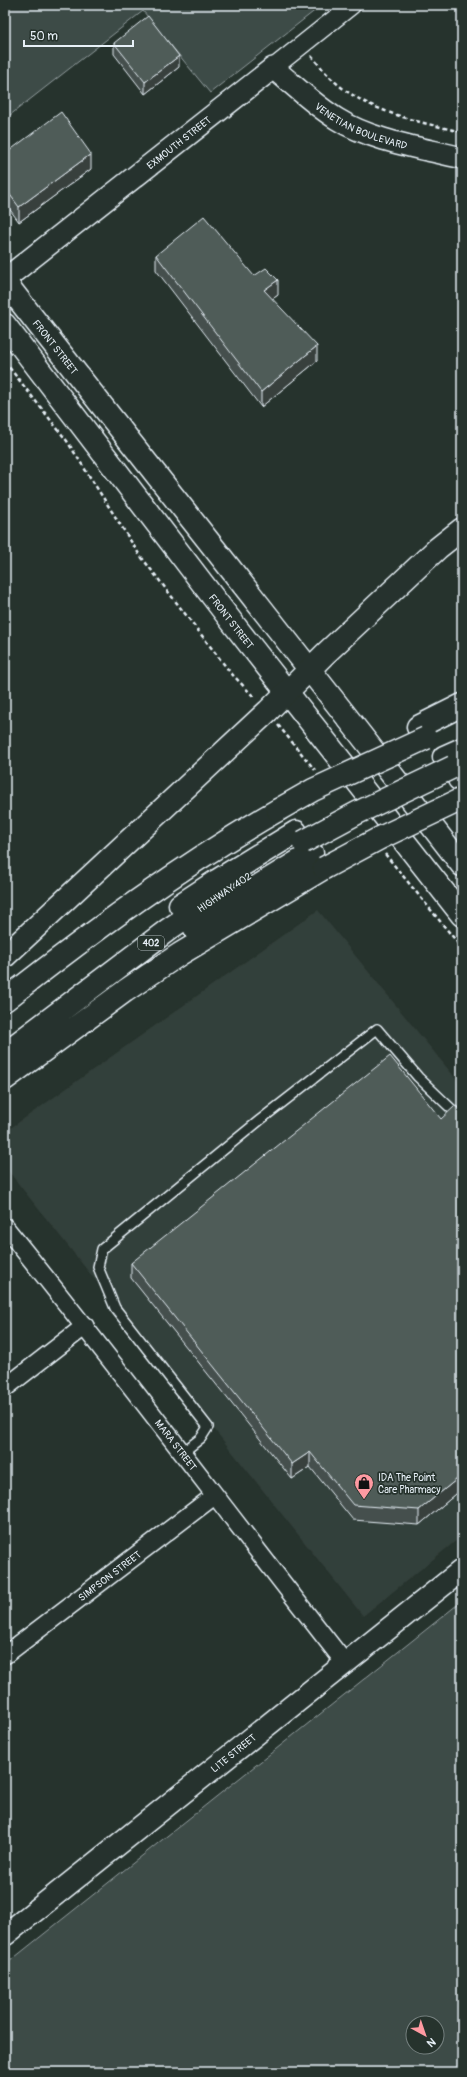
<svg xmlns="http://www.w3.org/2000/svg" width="467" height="2077" viewBox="0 0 467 2077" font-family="Pangolin,sans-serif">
	<rect width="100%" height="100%" fill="#26332d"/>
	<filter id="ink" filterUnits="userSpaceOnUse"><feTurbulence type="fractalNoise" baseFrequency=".025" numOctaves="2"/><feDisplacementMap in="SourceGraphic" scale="8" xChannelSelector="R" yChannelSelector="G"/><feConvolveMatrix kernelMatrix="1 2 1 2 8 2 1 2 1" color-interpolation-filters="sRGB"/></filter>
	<g filter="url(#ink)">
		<path fill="#333f3a" d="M 318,910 L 462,1086 L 462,1536 L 363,1616 L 5,1167 L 5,1132 Z"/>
		<path fill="#3e4b47" stroke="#939ea0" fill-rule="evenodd" d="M 5,5 L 322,5 L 210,93 L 143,11 L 5,119 Z
			M 462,1601 L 462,2072 L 5,2072 L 5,1965 ZM 413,2023 L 437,2023 L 437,2047 L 413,2047 Z"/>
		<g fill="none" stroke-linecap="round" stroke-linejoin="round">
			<defs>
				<path id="service" d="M 182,1453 L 201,1438 L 208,1427 L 115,1308 L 98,1267 L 102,1249 L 260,1120 L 377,1029 L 418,1077 L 462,1119"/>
				<g id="minor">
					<path d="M 273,68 L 352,5"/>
					<path id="s1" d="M 5,1227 C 121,1370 231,1518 345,1663"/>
					<path d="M 5,1388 L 85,1326"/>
					<path id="s2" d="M 5,1655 L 214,1496"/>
				</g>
				<g id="tertiary">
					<path id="s3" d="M 5,279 L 273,68 C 294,85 314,105 337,119 C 372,141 422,148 462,158"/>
					<path id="s4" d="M 5,1935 L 462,1570"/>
				</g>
				<g id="secondary">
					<path id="s5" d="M 5,282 C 157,477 311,669 462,865"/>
					<path id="s6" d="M 5,325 L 232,622 L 462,915"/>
				</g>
				<path id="motorway" d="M 418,727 L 462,705
					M 444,757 L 462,749
					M 459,779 L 462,778
					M 180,905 L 218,880 L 296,832
					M 195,929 L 237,899 L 312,853
					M 5,956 L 268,711 L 325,654 L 438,548 L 462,529
					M 5,1000 C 93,931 181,866 278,810
					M 5,1053 L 169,929 L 206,904
					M 5,1079 L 125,991 L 180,954 L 324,868"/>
			</defs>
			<use href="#service" stroke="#e8f1f8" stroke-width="12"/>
			<use href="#minor" stroke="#e8f1f8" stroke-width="20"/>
			<use href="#tertiary" stroke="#e8f1f8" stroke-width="24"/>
			<use href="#secondary" stroke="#e8f1f8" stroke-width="25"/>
			<use href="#motorway" stroke="#e8f1f8" stroke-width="25"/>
			<path stroke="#e8f1f8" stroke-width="2.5" stroke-dasharray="4 3" stroke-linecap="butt" d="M 311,56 C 319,64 326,74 334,81 C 368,112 419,122 462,132
				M 5,362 L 67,441 L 139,554 L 230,672 L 255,698
				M 278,725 L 315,770
				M 385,854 L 462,948"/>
			<use href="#service" stroke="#26332d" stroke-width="9"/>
			<use href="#minor" stroke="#26332d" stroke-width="17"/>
			<use href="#tertiary" stroke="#26332d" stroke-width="21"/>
			<use href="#secondary" stroke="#26332d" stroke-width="22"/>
			<use href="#motorway" stroke="#26332d" stroke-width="22"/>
			<defs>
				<path id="motorway-bridge" d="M 278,810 L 313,790 L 426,738
					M 303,842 L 357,813 L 453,767
					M 324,868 L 380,838 L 462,799"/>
			</defs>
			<use href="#motorway-bridge" stroke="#e8f1f8" stroke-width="25" stroke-linecap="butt"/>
			<use href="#motorway-bridge" stroke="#26332d" stroke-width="22"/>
		</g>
		<path fill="#454f4d" stroke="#e8f1f8" d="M 114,43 L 179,67 L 145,94 L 114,54 Z
			M 5,154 L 91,169 L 19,222 L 5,203 Z
			M 156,255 L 254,276 L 278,295 L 272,299 L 317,361 L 261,407 L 156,270 Z
			M 462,1111 L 462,1489 L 419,1525 L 353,1520 L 310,1467 L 292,1479 L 131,1278 L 131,1263 L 441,1119 Z"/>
		<path fill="#38403e" stroke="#e8f1f8" d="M 179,56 L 179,67 L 145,94 L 145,82 Z
			M 91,154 L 91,169 L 19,222 L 19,207 Z
			M 278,280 L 278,295 L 264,305 L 264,290 Z
			M 317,346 L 317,361 L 261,407 L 261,392 Z
			M 310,1452 L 310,1467 L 292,1479 L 292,1464 Z
			M 462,1475 L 462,1489 L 419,1525 L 419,1510 Z"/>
		<path fill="#505c59" stroke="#e8f1f8" d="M 148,16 L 179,56 L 145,82 L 114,43 Z
			M 61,112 L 91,154 L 19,207 L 5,188 L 5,154 Z
			M 204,216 L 254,276 L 266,268 L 278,280 L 264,290 L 317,346 L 261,392 L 156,255 Z
			M 390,1056 L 441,1119 L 455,1106 L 462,1111 L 462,1475 L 419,1510 L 353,1505 L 310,1452 L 292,1464 L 131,1263 Z"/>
	</g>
	<defs>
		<symbol id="shop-pin" viewBox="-11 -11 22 30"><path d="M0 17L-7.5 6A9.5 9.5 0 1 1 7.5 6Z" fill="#ff9aa2" stroke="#26332d"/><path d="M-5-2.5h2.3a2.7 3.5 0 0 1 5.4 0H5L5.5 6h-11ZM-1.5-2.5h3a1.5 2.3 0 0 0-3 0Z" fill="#111"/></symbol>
	</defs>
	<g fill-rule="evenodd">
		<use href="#shop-pin" x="353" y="1472" width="22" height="30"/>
	</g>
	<g text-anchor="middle" stroke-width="3.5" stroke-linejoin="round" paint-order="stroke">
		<rect fill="#26332d" stroke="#aeb8bb" stroke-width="1" x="138" y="936" width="26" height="14" rx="3"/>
		<g font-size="9" font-weight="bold" fill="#e8f1f8">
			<text x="151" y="946">402</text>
		</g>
		<g font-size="10" fill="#e8f1f8" stroke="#26332d">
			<text dy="4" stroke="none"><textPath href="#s3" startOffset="448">VENETIAN BOULEVARD</textPath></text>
			<text dy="4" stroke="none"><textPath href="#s3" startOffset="221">EXMOUTH STREET</textPath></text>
			<text dy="4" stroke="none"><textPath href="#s5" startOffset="82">FRONT STREET</textPath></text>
			<text dy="4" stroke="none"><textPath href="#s6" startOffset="373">FRONT STREET</textPath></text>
			<text transform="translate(224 892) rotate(-34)" y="4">HIGHWAY 402</text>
			<text dy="4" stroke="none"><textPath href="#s1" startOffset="277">MARA STREET</textPath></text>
			<text dy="4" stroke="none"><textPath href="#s2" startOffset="131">SIMPSON STREET</textPath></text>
			<text dy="4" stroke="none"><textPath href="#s4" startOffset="292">LITE STREET</textPath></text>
		</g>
		<g font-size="10" fill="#e8f1f8" stroke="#26332d" text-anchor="start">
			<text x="378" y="1481">IDA The Point<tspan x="378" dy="12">Care Pharmacy</tspan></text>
		</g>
	</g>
	<rect width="467" height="2077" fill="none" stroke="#26332d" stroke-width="20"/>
	<rect x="10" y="10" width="447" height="2057" fill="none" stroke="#e8f1f8" stroke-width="1.5" filter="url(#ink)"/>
	<g transform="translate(425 2035) rotate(140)"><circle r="19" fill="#26332d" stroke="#747f7e"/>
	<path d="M0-3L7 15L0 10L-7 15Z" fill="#ff9aa2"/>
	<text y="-6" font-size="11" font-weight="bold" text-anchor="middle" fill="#e8f1f8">N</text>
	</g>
	<path d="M24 40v6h109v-6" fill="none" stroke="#e8f1f8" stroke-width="2"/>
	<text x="30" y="40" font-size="12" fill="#e8f1f8" stroke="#26332d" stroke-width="3" paint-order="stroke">50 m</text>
</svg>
